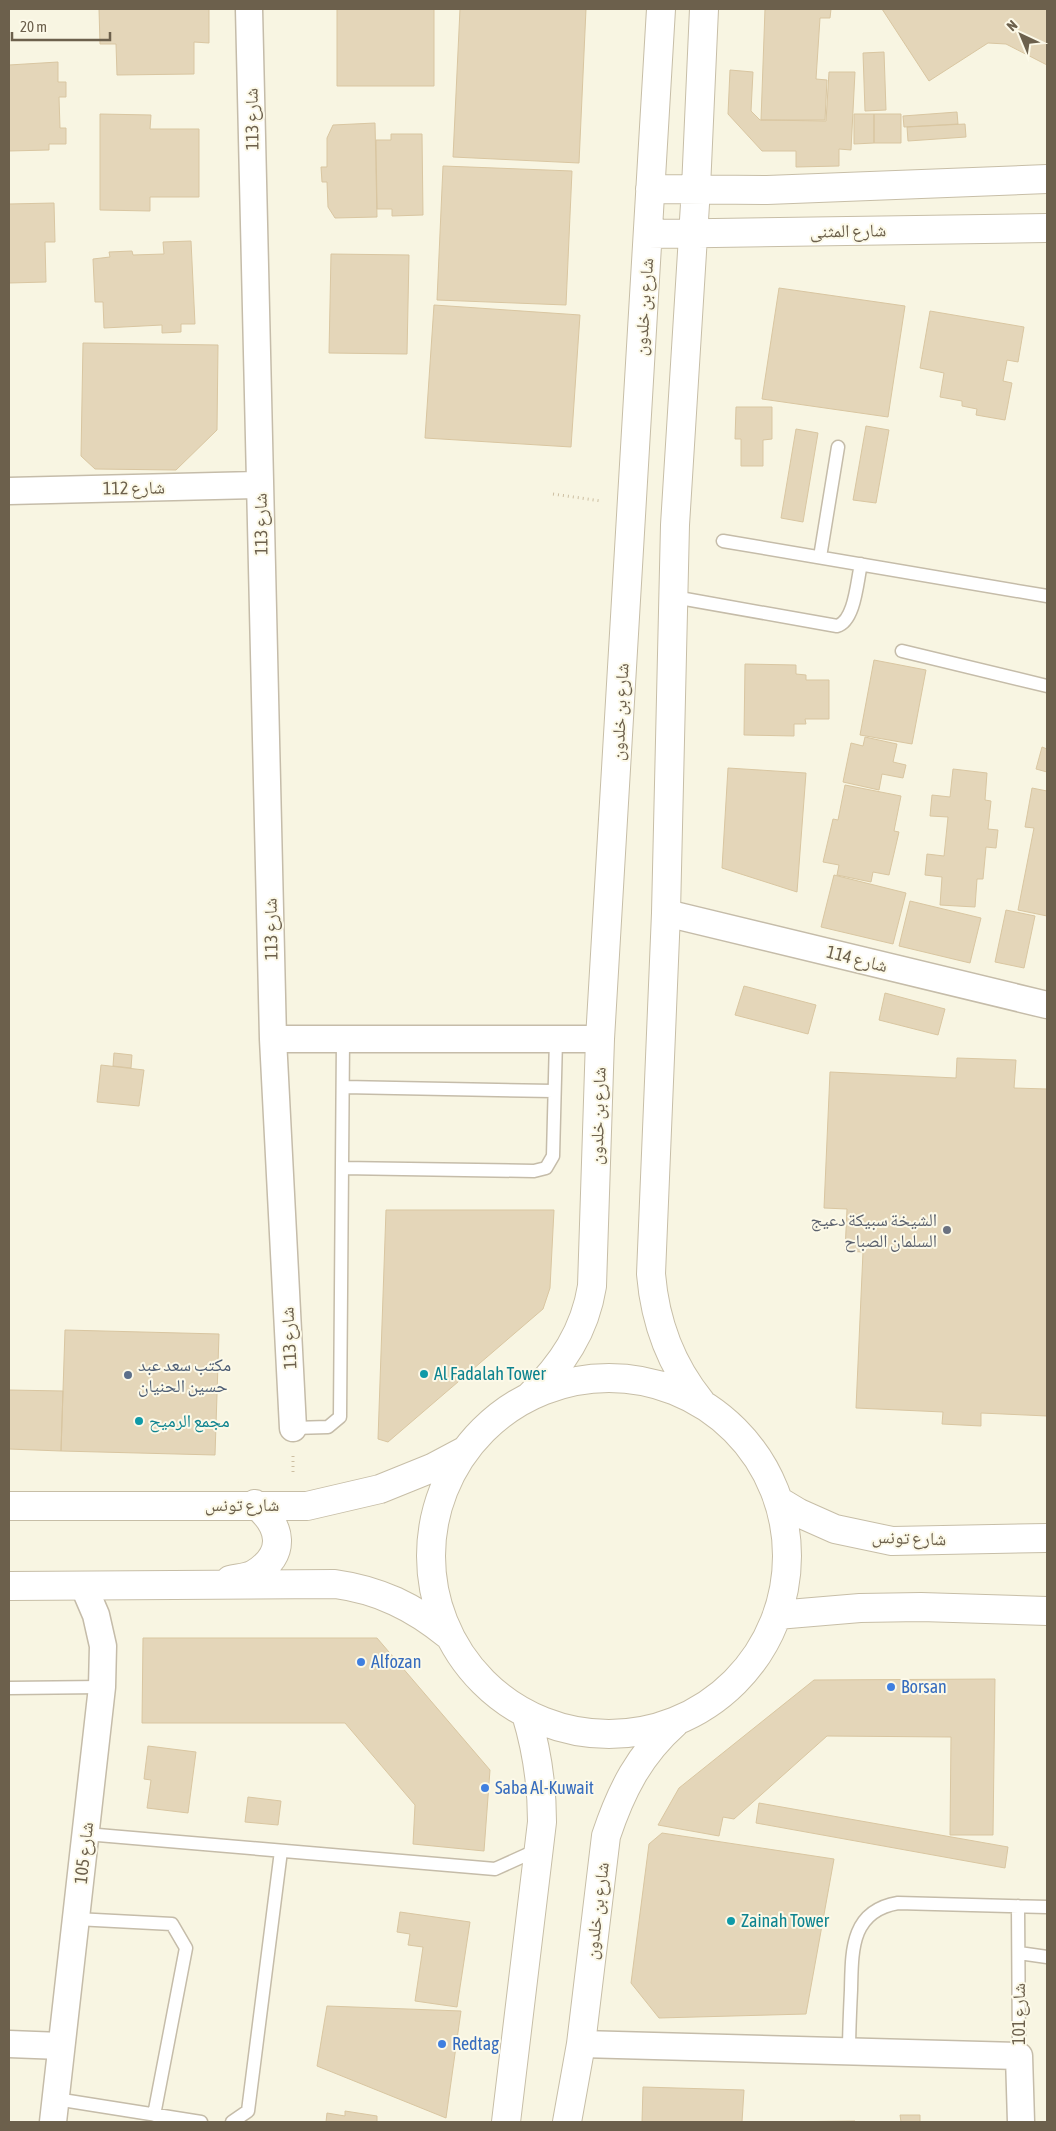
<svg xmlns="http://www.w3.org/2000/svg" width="1056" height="2131" viewBox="0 0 1056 2131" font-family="'Asap Condensed','Noto Naskh Arabic',sans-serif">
	<rect width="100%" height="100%" fill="#f8f5e2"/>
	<path fill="#e4d6b9" stroke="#d9c6a1" d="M 99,9 L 209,9 L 209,43 L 194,42 L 194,74 L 117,75 L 116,44 L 100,44 Z
		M 337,9 L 434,9 L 434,86 L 337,86 Z
		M 460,9 L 586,9 L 579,163 L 453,157 Z
		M 765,9 L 831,9 L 830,18 L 820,18 L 816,79 L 827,80 L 825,120 L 761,120 Z
		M 882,9 L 1047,9 L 1047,65 L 1006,44 L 988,43 L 929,81 Z
		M 884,52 L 886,110 L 865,111 L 863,53 Z
		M 58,62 L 58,82 L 66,82 L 66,97 L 59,97 L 60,128 L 66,128 L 66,144 L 49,144 L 49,150 L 9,151 L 9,65 Z
		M 730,70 L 753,72 L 751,111 L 760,120 L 826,121 L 829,72 L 855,72 L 851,150 L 839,149 L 839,166 L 796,167 L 796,151 L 762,151 L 728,114 Z
		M 957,112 L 958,124 L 904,127 L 903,116 Z
		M 100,114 L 151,115 L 150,129 L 199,129 L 199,197 L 150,197 L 150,211 L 100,210 Z
		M 854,114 L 874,114 L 874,143 L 854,144 Z
		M 874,114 L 901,114 L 901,143 L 874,143 Z
		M 375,123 L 377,217 L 335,218 L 328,207 L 327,182 L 322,182 L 321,167 L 327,167 L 327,138 L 333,125 Z
		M 965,124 L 966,137 L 908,141 L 907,127 Z
		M 391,134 L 422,134 L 423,215 L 392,216 L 392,209 L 377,209 L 376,140 L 391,140 Z
		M 443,166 L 572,171 L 566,305 L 437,300 Z
		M 54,203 L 55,242 L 45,242 L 46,282 L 9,283 L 9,204 Z
		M 191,241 L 195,324 L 181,324 L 181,332 L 162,333 L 162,325 L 104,328 L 103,302 L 95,302 L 93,259 L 110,257 L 109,252 L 132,251 L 133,255 L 164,254 L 163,242 Z
		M 331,254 L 409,255 L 407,354 L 329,353 Z
		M 779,288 L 905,306 L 888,417 L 762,399 Z
		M 434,305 L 580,315 L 571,447 L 425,438 Z
		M 930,311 L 1024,327 L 1018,362 L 1007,360 L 1003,381 L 1012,383 L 1005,420 L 976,415 L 977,409 L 962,406 L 962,401 L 940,397 L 944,373 L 920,368 Z
		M 83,343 L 218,345 L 217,430 L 176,470 L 95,469 L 81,456 Z
		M 736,407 L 772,407 L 772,439 L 763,440 L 763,466 L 741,466 L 741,439 L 735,439 Z
		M 866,426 L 889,430 L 876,503 L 853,500 Z
		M 796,429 L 818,433 L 803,522 L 781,518 Z
		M 874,660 L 926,670 L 912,744 L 860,735 Z
		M 745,664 L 796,665 L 796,674 L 806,675 L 806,680 L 829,680 L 829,719 L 805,719 L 806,724 L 794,724 L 794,736 L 744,735 Z
		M 865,737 L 897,744 L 893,762 L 906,765 L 903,778 L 882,774 L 879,790 L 843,782 L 851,743 L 863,746 Z
		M 1042,747 L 1047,749 L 1047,772 L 1036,769 Z
		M 728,768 L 806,773 L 797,892 L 722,868 Z
		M 953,769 L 987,773 L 985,800 L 991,801 L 988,829 L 998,830 L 996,848 L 986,847 L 983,879 L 977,879 L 975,907 L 940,905 L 942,877 L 925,875 L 927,854 L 944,856 L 948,817 L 930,816 L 932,795 L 950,797 Z
		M 845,785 L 901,796 L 894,831 L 899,832 L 889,875 L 873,872 L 871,882 L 837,875 L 839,865 L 823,862 L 833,819 L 838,820 Z
		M 1032,788 L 1047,791 L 1047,916 L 1018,910 L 1034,828 L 1025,827 Z
		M 834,875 L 906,893 L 893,944 L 821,927 Z
		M 910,901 L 981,918 L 970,963 L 899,946 Z
		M 1006,910 L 1035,916 L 1024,968 L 995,962 Z
		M 744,986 L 816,1005 L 808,1034 L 735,1015 Z
		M 885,993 L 945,1009 L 938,1035 L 879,1020 Z
		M 114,1053 L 132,1055 L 131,1068 L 113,1066 Z
		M 957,1058 L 1016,1060 L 1014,1088 L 1047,1089 L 1047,1416 L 981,1413 L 981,1426 L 942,1424 L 943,1412 L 856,1408 L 863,1252 L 845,1251 L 847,1209 L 824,1208 L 830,1072 L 956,1078 Z
		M 101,1065 L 144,1070 L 139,1106 L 97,1102 Z
		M 386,1210 L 554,1210 L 550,1288 L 543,1309 L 388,1442 L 378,1439 Z
		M 65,1330 L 219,1334 L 215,1455 L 61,1451 Z
		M 9,1390 L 63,1391 L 61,1451 L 9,1449 Z
		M 143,1638 L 377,1638 L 490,1770 L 484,1851 L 413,1844 L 415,1805 L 345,1723 L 142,1723 Z
		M 995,1679 L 993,1835 L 950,1835 L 951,1737 L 827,1736 L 734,1819 L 723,1817 L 719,1836 L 658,1825 L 679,1788 L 814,1680 Z
		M 148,1746 L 196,1752 L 188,1813 L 147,1808 L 151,1780 L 144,1779 Z
		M 248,1797 L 281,1801 L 278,1825 L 245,1822 Z
		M 759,1803 L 1008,1847 L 1005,1868 L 756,1823 Z
		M 662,1833 L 834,1859 L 806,2014 L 659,2018 L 631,1983 L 649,1844 Z
		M 400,1912 L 470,1922 L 457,2007 L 415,2001 L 423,1947 L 408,1945 L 410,1934 L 397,1932 Z
		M 327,2006 L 461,2011 L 446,2118 L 317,2066 Z
		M 643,2087 L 744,2090 L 742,2122 L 642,2122 Z
		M 345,2111 L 377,2116 L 377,2122 L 326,2122 L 327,2113 L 345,2116 Z
		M 900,2115 L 920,2115 L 920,2122 L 901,2122 Z
		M 855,2121 L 855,2122 L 773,2122 Z"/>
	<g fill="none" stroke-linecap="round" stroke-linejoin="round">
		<defs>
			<path id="lane" d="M 723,541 L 1047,596
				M 820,557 L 838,447
				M 674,597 L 837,626 C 855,621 857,581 861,564
				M 902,651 L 1047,686
				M 344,1087 L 553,1091
				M 342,1168 L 534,1171 L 546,1168 L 553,1156 L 556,1039
				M 293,1428 L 328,1427 L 340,1417 L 343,1039
				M 9,1688 L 102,1687
				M 86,1834 L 495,1869 L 537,1850
				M 1018,1906 L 1019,2056
				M 76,1919 L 172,1924 L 186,1948 L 154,2115
				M 1019,1953 L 1047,1957
				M 849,2052 C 849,2032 850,2011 851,1990 C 852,1952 850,1911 898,1903 L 1047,1907
				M 56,2099 L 201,2122
				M 232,2122 L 248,2111 L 281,1851"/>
			<path id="street" d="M 249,9 L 273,1039 L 293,1428
				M 9,491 L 260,485
				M 666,913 L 1047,1005
				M 273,1039 L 600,1039
				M 9,2044 L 61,2046
				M 581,2044 L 1019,2056 L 1021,2122
				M 53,2122 L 102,1687 L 103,1646 L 96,1615 L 84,1587"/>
			<path id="secondary" d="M 650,189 L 767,190 L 1047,179
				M 648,234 L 1047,228
				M431 1556a178 178 0 1 1 356 0a178 178 0 1 1-356 0Z
				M 530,1396 C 562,1365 585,1331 592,1286 L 600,1039 L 661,9
				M 701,1402 C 670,1364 655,1322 651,1274 L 666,913 L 675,525 L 696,188 L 704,9
				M 779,1501 L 799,1513 L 835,1529 L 892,1541 L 1047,1538
				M 9,1506 L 307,1506 L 380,1489 L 432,1468 L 464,1451
				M 230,1580 C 237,1578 247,1578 254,1574 C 287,1554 282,1526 255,1504
				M 9,1586 L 335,1584 C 379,1590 414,1607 448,1635
				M 777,1615 L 860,1608 L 921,1607 L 1047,1611
				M 506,2122 L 542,1822 C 542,1784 537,1750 526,1714
				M 567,2122 L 581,2044 L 606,1836 C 621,1791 639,1755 675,1723"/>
		</defs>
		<use href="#lane" stroke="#c5bca9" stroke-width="15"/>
		<use href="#street" stroke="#c5bca9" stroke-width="29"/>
		<use href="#secondary" stroke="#c7bea7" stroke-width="30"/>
		<path stroke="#cdbfa2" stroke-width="3" stroke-dasharray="1 4" stroke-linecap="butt" d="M 553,494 L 601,501
			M 293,1456 L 293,1475"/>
		<use href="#lane" stroke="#fff" stroke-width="12"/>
		<use href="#street" stroke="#fff" stroke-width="26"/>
		<use href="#secondary" stroke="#fff" stroke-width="28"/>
	</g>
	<circle fill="#6b7280" stroke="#fcf9e8" stroke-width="2" cx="947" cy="1230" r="5"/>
	<g fill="#0f9aa8" stroke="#fcf9e8" stroke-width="2">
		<circle cx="424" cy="1374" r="5"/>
		<circle cx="139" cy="1421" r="5"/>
		<circle cx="731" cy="1921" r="5"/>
	</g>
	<circle fill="#5c6f8a" stroke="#fcf9e8" stroke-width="2" cx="128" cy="1375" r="5"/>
	<g fill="#3f7fe0" stroke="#fcf9e8" stroke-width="2">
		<circle cx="361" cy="1662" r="5"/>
		<circle cx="891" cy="1687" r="5"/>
		<circle cx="485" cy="1788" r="5"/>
		<circle cx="442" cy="2044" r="5"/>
	</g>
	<g text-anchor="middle" stroke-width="4" stroke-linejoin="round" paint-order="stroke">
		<g font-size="18" fill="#6c604c" stroke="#fcf9e8">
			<text transform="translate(252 119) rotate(-91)" y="6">شارع 113</text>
			<text transform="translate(848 231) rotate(-1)" y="6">شارع المثنى</text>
			<text transform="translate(644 307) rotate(-86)" y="6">شارع بن خلدون</text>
			<text transform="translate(134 488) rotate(-1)" y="6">شارع 112</text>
			<text transform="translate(261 524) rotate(-91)" y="6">شارع 113</text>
			<text transform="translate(620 712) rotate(-87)" y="6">شارع بن خلدون</text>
			<text transform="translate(271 929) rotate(-91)" y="6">شارع 113</text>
			<text transform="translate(857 959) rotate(14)" y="6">شارع 114</text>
			<text transform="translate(598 1116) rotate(-88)" y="6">شارع بن خلدون</text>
			<text transform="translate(289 1338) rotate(-93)" y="6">شارع 113</text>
			<text x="242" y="1511">شارع تونس</text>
			<text transform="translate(909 1538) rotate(2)" y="6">شارع تونس</text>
			<text transform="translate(84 1853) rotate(-84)" y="6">شارع 105</text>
			<text transform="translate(597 1911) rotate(-83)" y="6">شارع بن خلدون</text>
			<text transform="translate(1019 2014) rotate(-90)" y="6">شارع 101</text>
		</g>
		<g font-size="18" fill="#5b616d" stroke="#fcf9e8" text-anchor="end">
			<text x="937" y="1226">الشيخة سبيكة دعيج<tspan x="937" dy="21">السلمان الصباح</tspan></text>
		</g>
		<g font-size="18" fill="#4e5e75" stroke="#fcf9e8" text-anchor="start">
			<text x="138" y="1371">مكتب سعد عبد<tspan x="138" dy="21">حسين الحنيان</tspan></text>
		</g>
		<g font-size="18" fill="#0d838f" stroke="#fcf9e8" text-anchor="start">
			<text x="434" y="1380">Al Fadalah Tower</text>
			<text x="149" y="1427">مجمع الرميح</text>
			<text x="741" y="1927">Zainah Tower</text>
		</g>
		<g font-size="18" fill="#366cbe" stroke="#fcf9e8" text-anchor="start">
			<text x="371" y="1668">Alfozan</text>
			<text x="901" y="1693">Borsan</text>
			<text x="495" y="1794">Saba Al-Kuwait</text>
			<text x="452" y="2050">Redtag</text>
		</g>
	</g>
	<rect width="1056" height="2131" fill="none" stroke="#6c604c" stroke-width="20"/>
	<g transform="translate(1021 35) rotate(316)" stroke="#fcf9e8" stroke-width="4" paint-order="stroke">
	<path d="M0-4L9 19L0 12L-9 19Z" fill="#6c604c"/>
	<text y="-8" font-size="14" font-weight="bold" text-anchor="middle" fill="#6c604c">N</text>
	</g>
	<path d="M12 32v8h98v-8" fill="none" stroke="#6c604c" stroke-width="2.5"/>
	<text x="20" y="32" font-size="15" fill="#6c604c" stroke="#fcf9e8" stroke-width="4" paint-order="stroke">20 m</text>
</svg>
